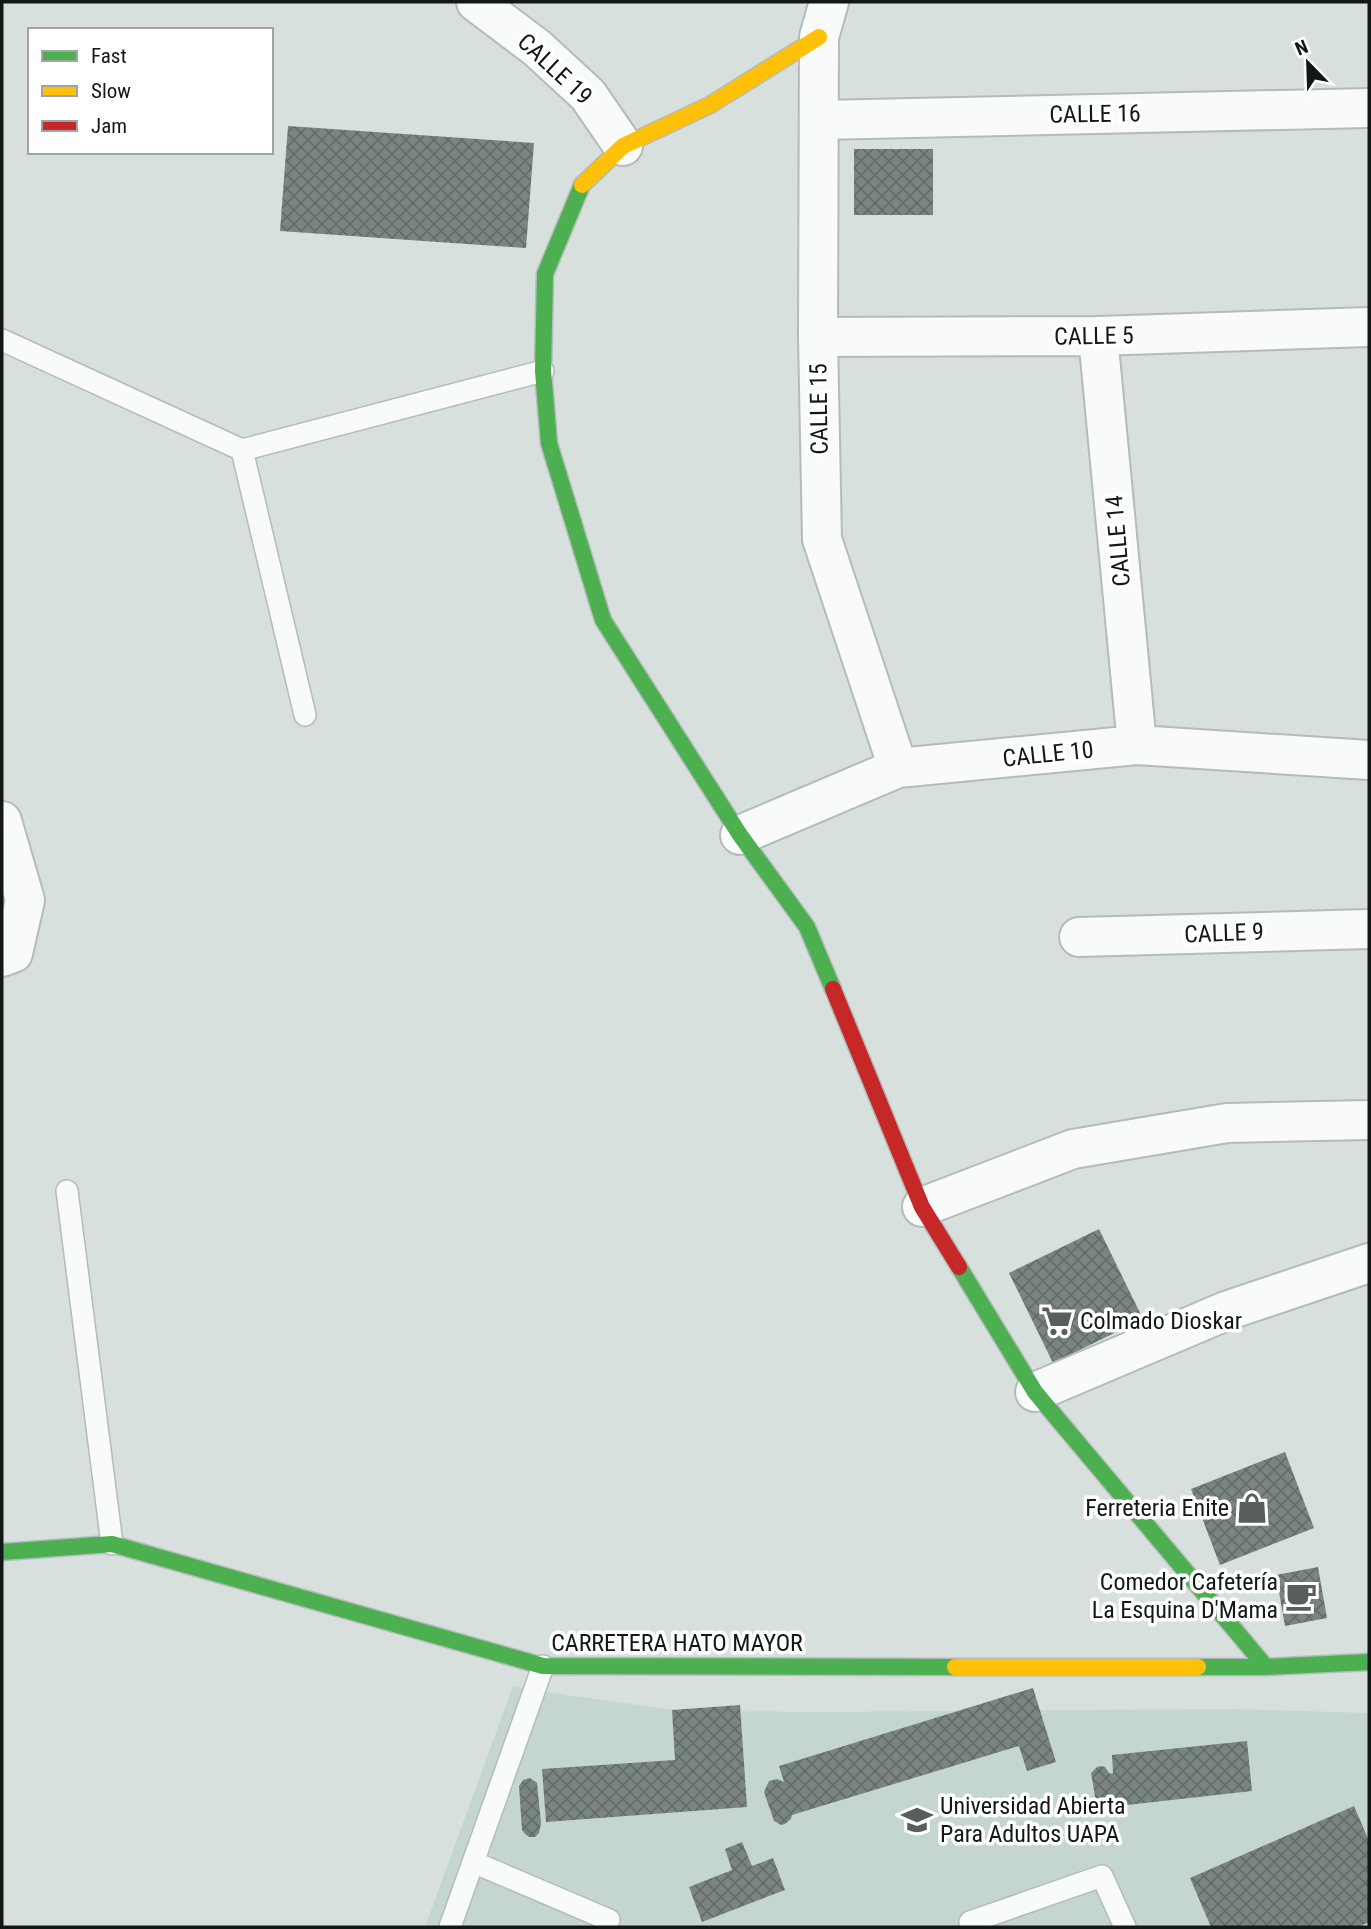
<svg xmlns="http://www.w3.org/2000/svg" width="1371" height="1929" viewBox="0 0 1371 1929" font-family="'Roboto Condensed',sans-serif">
	<defs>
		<pattern id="building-cross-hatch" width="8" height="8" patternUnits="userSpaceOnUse" patternTransform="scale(1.75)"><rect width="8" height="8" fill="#7a8583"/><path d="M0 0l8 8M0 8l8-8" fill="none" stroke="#636c6a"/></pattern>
	</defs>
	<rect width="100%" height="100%" fill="#d8e0de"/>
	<path fill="#c5d6d2" d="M 513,1686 L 566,1695 L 682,1711 L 825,1712 L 1232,1709 L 1369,1713 L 1369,1927 L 425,1927 Z"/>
	<path fill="url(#building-cross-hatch)" d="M 288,126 L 534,143 L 526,248 L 280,231 Z
		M 854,149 L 933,149 L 933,215 L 854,215 Z
		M 1099,1229 L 1143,1319 L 1053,1363 L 1009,1273 Z
		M 1285,1452 L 1314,1528 L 1220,1565 L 1191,1489 Z
		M 1318,1567 L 1327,1618 L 1285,1626 L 1276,1575 Z
		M 1033,1688 L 1056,1762 L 1027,1771 L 1019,1746 L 792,1815 L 791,1819 L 785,1824 L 781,1825 L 774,1821 L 764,1792 L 769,1781 L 777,1779 L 784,1782 L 779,1766 Z
		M 740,1705 L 747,1807 L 546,1822 L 542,1769 L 675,1760 L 672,1710 Z
		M 1247,1741 L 1252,1791 L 1118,1806 L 1109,1811 L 1103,1811 L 1096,1802 L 1091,1773 L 1097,1767 L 1101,1766 L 1105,1767 L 1110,1774 L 1113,1773 L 1112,1755 Z
		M 530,1778 L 537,1783 L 541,1823 L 539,1833 L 535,1837 L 529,1837 L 525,1834 L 522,1830 L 519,1786 L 523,1780 Z
		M 1354,1806 L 1369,1841 L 1369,1922 L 1358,1927 L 1211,1927 L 1190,1878 Z
		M 742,1842 L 752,1866 L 773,1858 L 785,1890 L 702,1922 L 689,1887 L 732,1870 L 725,1849 Z"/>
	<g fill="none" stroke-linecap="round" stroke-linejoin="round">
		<defs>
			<path id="lane" d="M 2,340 L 242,450
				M 305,715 L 242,450 L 543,371
				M 67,1191 L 112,1544
				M 473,1862 L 609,1920
				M 450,1927 L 543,1666
				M 972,1927 L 970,1922 L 1102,1876 L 1125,1927"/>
			<path id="street" d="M 476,2 L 537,48 L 588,95 L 623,146
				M 829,2 L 819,37 L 818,337 L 822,539 L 898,768
				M 820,120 L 1369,108
				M 1098,336 L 1137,745
				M 818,337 L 1098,336 L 1369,327
				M 2,821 L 25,900 L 13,953 L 2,957
				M 740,835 L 898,768 L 1137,745 L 1369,760
				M 1079,937 L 1369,929
				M 922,1207 L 1073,1149 L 1227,1123 L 1369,1120
				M 1035,1392 L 1226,1311 L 1369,1263"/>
			<path id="fast" d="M 582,185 L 545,274 L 543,371 L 549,443 L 603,620 L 740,835 L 807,927 L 833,989
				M 959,1267 L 1035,1392 L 1266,1667
				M 2,1552 L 112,1544 L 543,1666 L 955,1667
				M 1198,1667 L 1266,1667 L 1369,1662"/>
			<path id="slow" d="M 582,185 L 623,146 L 710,105 L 819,37
				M 955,1667 L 1198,1667"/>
			<path id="jam" d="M 833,989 L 922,1207 L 959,1267"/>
		</defs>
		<use href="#lane" stroke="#b4bbb9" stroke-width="24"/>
		<use href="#street" stroke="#b4bbb9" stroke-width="42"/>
		<use href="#fast" stroke="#b4bbb9" stroke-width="19"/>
		<use href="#slow" stroke="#b4bbb9" stroke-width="19"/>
		<use href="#jam" stroke="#b4bbb9" stroke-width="19"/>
		<use href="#lane" stroke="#f9fafa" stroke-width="21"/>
		<use href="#street" stroke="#f9fafa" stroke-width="38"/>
		<use href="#fast" stroke="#4caf50" stroke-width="16"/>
		<use href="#slow" stroke="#ffc107" stroke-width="16"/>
		<use href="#jam" stroke="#c62828" stroke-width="16"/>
	</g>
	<defs>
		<symbol id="supermarket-bare" viewBox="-9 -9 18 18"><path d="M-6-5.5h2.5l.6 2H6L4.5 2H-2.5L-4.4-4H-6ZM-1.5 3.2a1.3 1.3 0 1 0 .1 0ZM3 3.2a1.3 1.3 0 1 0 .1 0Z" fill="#575e5d" stroke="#fff" stroke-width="2.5" paint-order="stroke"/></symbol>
		<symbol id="shop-bare" viewBox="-9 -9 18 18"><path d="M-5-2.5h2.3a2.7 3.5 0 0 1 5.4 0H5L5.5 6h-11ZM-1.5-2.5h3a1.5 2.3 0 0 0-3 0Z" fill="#575e5d" stroke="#fff" stroke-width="2.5" paint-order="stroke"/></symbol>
		<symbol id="cafe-bare" viewBox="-9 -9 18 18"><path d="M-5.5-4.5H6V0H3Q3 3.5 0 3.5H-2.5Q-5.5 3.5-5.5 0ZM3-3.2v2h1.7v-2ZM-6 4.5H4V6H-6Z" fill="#575e5d" stroke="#fff" stroke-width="2.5" paint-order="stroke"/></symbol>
		<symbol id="university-bare" viewBox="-9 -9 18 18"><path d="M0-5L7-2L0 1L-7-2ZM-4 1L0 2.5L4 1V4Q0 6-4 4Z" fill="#575e5d" stroke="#fff" stroke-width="2.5" paint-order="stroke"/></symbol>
	</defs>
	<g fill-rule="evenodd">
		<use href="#supermarket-bare" x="1035" y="1299" width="44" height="44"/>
		<use href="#shop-bare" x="1230" y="1486" width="44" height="44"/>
		<use href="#cafe-bare" x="1279" y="1574" width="44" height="44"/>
		<use href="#university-bare" x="895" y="1798" width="44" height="44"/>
	</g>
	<g text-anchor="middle" stroke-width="7" stroke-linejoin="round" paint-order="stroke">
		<g font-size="24" fill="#121817" stroke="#fff">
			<text transform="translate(555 69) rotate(43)" y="8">CALLE 19</text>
			<text transform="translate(1095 114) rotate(-1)" y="8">CALLE 16</text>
			<text transform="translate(1094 336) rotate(-1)" y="8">CALLE 5</text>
			<text transform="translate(819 409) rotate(-91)" y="8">CALLE 15</text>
			<text transform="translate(1118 541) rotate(-95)" y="8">CALLE 14</text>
			<text transform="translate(1048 754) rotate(-6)" y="8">CALLE 10</text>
			<text transform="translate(1224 933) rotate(-2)" y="8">CALLE 9</text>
			<text x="677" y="1651">CARRETERA HATO MAYOR</text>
		</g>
		<g font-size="24" fill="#121817" stroke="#fff" text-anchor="start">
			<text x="1080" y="1329">Colmado Dioskar</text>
			<text x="1229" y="1516" text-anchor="end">Ferreteria Enite</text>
			<text x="1278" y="1590" text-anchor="end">Comedor Cafetería<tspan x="1278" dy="28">La Esquina D'Mama</tspan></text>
			<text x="940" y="1814">Universidad Abierta<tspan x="940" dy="28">Para Adultos UAPA</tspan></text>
		</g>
	</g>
	<rect width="1371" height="1929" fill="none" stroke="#121817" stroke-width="7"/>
	<rect x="28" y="28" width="245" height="126" fill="#ffffff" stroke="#a0a3a2" stroke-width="2"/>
	<rect x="42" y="51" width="35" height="10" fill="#4caf50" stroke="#a0a3a2" stroke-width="2"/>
	<text x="91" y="63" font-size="21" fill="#121817">Fast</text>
	<rect x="42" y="86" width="35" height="10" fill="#ffc107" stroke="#a0a3a2" stroke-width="2"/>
	<text x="91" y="98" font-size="21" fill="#121817">Slow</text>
	<rect x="42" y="121" width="35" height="10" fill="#c62828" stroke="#a0a3a2" stroke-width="2"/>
	<text x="91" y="133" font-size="21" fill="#121817">Jam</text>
	<g transform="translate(1308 63) rotate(337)" stroke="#ffffff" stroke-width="5" paint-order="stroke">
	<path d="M0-5L12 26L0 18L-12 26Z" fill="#121817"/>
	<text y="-10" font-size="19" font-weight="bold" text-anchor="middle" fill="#121817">N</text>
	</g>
</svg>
